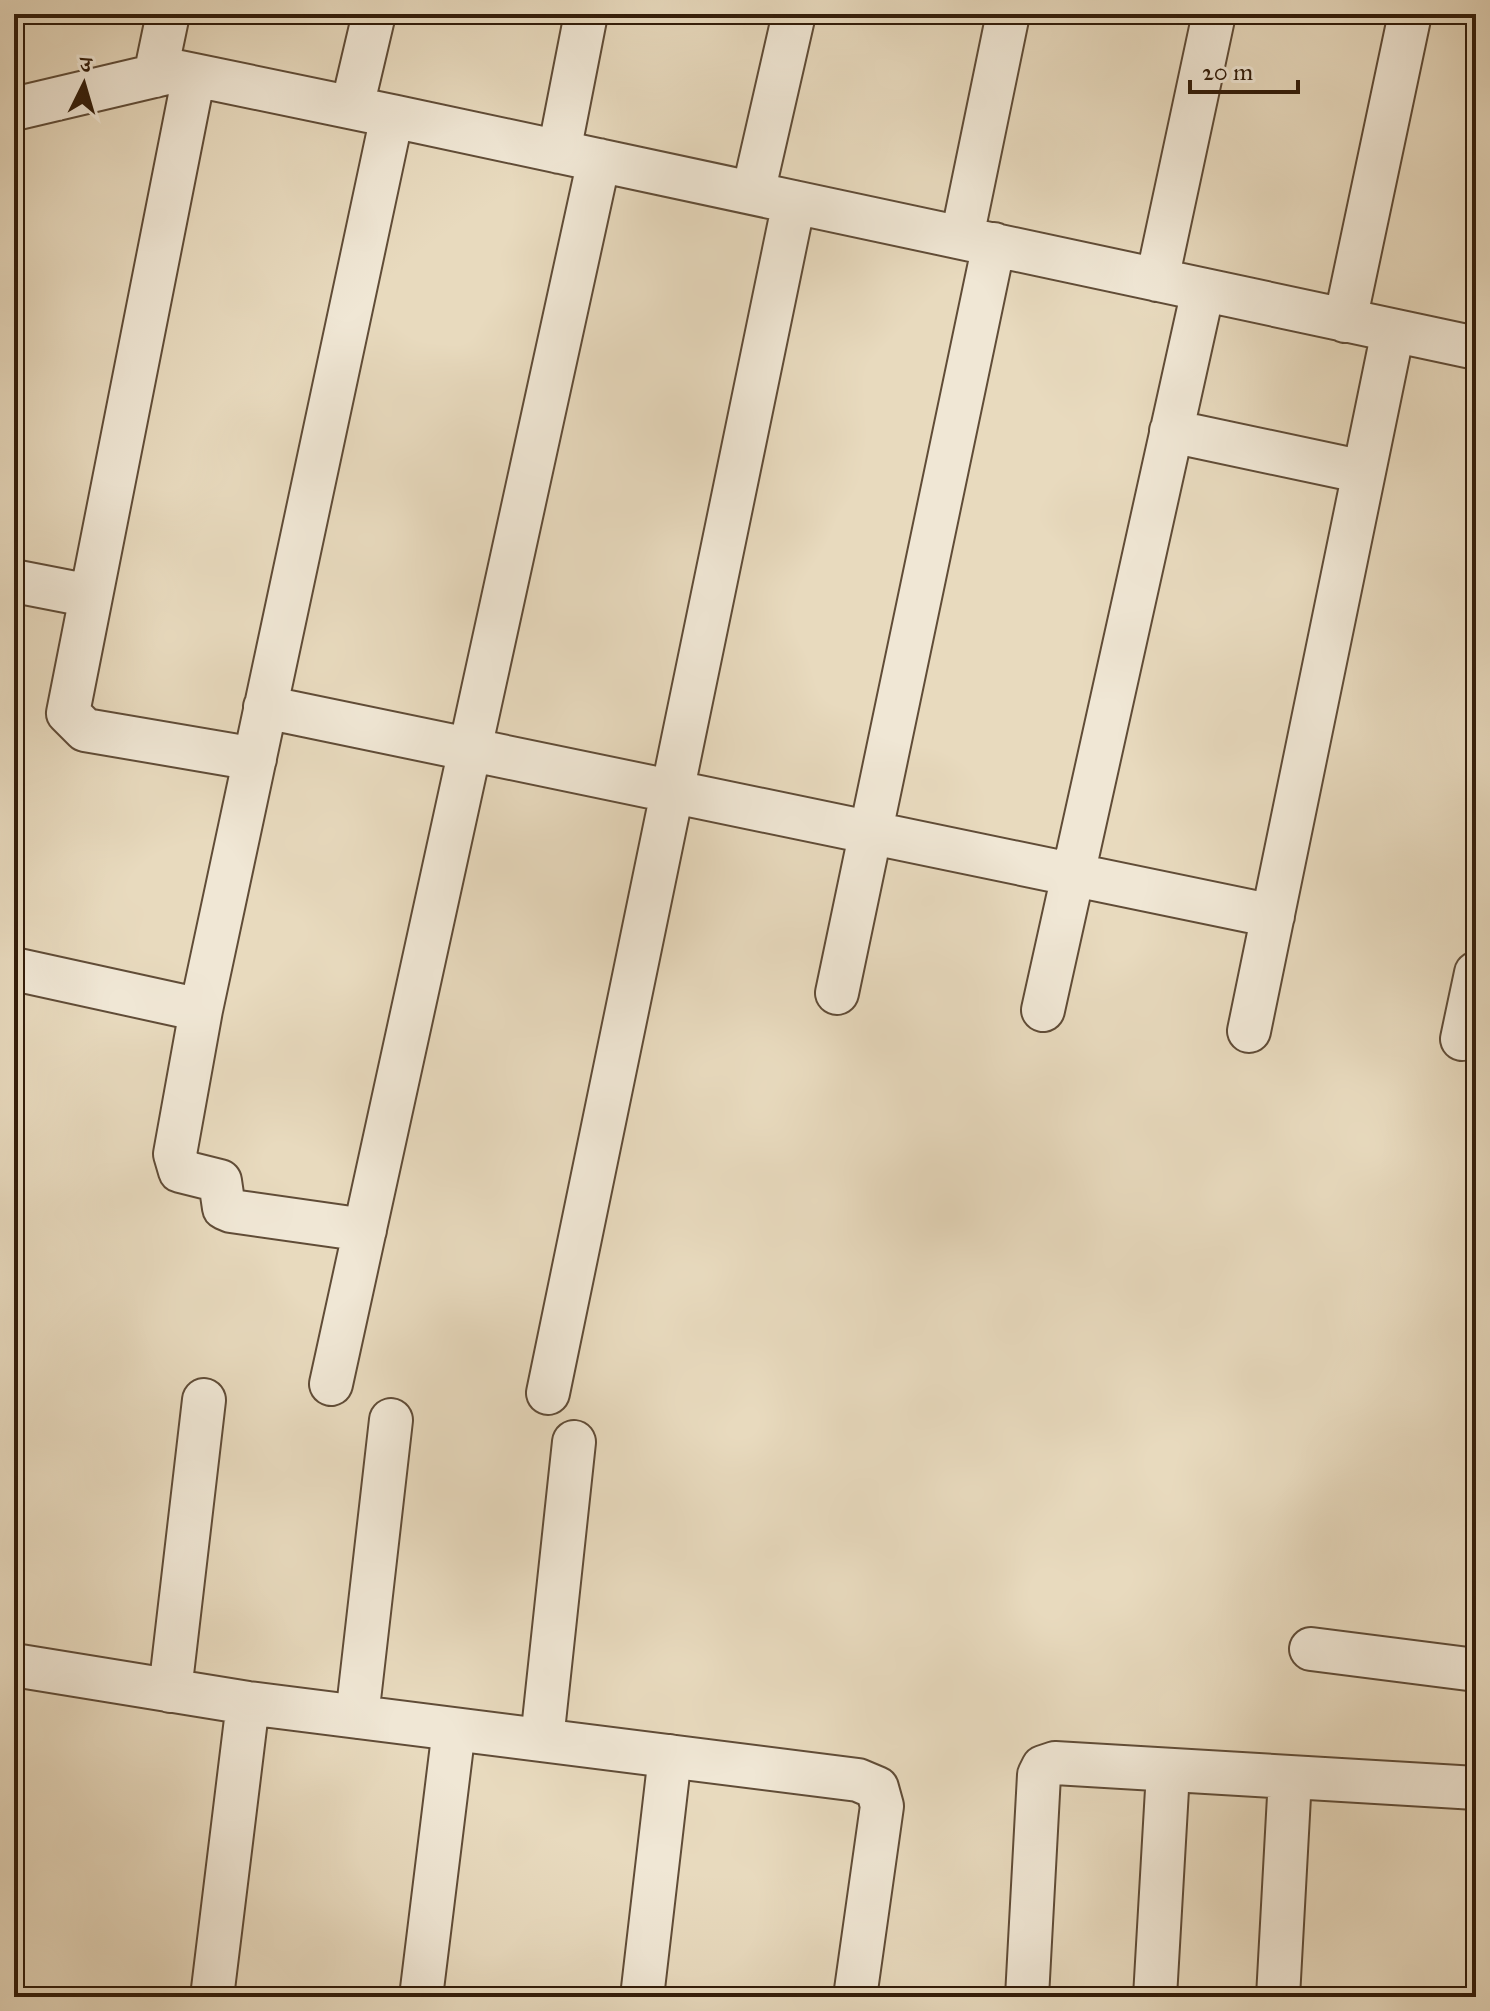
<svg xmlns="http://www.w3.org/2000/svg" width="1490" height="2011" viewBox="0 0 1490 2011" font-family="'IM FELL Great Primer','Noto Serif Devanagari',serif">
	<rect width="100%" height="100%" fill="#e8dabe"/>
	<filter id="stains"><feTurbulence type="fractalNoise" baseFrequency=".0025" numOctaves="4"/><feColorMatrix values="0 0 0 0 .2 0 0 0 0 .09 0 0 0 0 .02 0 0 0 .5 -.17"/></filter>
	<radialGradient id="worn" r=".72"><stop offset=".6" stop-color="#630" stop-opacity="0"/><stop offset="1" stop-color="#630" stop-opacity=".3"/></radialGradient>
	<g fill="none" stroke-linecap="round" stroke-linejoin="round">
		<defs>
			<path id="minor" d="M 194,75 L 68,713 L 85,730 L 255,759
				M 155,76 L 168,14
				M 352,107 L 374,14
				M 14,109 L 175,71 L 392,116
				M 559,152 L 586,14
				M 753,193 L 794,14
				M 962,237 L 1008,14
				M 1157,280 L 1214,14
				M 1345,321 L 1410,14
				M 1171,431 L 1364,472
				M 14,581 L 91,596
				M 265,707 L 1273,916
				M 14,969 L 201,1010
				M 837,993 L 994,244
				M 1043,1010 L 1203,290
				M 1249,1031 L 1393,331
				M 1462,1039 L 1476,973
				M 365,1230 L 231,1211 L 224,1208 L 220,1181 L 180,1171 L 175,1154 L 201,1010 L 392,116 L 1476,348
				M 331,1384 L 599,160
				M 548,1393 L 794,202
				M 1311,1649 L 1476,1670
				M 14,1665 L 248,1703 L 858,1780 L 877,1788 L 882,1806 L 855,1997
				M 170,1691 L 204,1400
				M 357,1717 L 391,1420
				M 542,1740 L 574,1442
				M 212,1997 L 248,1703
				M 421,1997 L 454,1729
				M 642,1997 L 670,1756
				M 1027,1997 L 1039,1775 L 1043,1767 L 1055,1763 L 1476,1788
				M 1155,1997 L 1168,1772
				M 1278,1997 L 1290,1778"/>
		</defs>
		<use href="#minor" stroke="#604c37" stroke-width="46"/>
		<use href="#minor" stroke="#f0e7d5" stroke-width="42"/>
	</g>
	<rect width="1490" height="2011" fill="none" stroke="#e8dabe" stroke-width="48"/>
	<rect x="16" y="16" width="1458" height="1979" fill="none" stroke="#331d0a" stroke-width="4"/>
	<rect x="24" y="24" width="1442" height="1963" fill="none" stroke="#331d0a" stroke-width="2"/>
	<g transform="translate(84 84) rotate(5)" stroke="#f0e7d5" stroke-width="6" paint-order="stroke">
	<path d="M0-6L14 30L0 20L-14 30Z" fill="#331d0a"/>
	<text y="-12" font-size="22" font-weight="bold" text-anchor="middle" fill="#331d0a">उ</text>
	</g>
	<path d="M1190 80v12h108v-12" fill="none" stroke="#331d0a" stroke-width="4"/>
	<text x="1202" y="80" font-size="24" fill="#331d0a" stroke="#f0e7d5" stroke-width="6" paint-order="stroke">20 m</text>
	<rect width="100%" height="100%" filter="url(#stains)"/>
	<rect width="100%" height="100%" fill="url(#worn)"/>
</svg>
